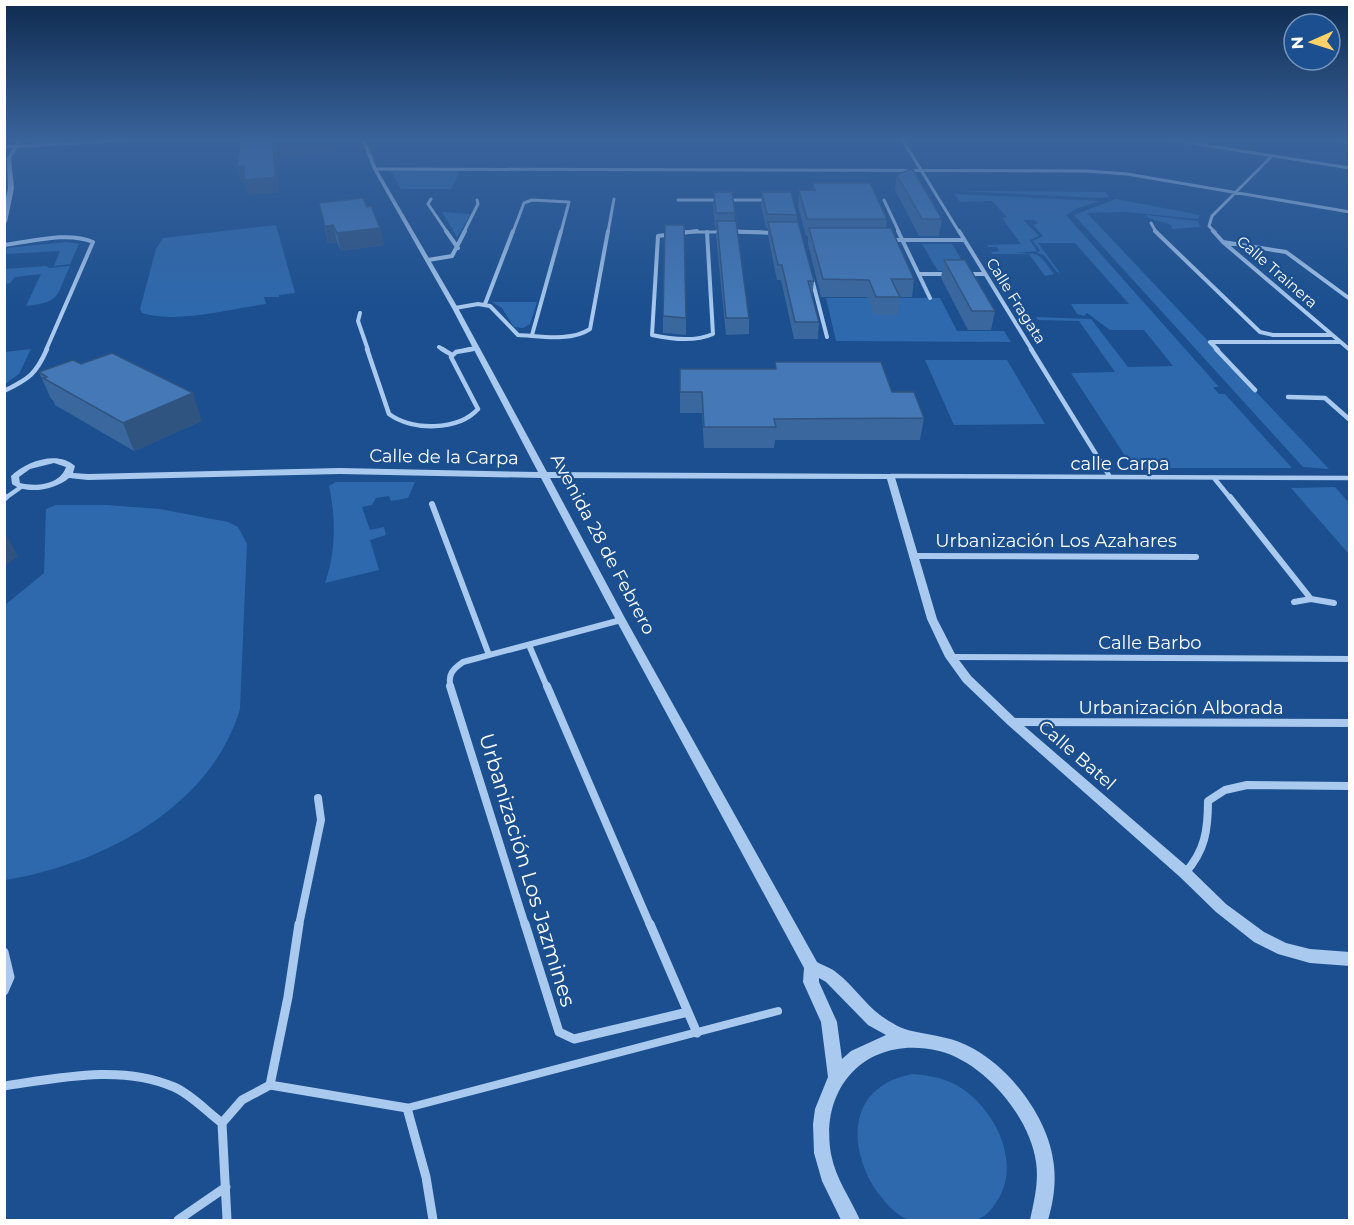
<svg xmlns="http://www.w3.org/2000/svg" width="1354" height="1225" viewBox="0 0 1354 1225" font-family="Montserrat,sans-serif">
	<rect width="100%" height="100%" fill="#1b4f8f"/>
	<path fill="#2e69ad" d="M 390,170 L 460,171 L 451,189 L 401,189 Z
		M 962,191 L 1105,192 L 1109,197 L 1100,198 Z
		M 954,194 L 1100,201 L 1078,208 L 1066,215 L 1219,387 L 1213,387 L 1219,394 L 1225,394 L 1292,468 L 1133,468 L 1071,373 L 1115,372 L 1079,321 L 1038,320 L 1036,317 L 1091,319 L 1128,367 L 1173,366 L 1144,330 L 1110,330 L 1087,313 L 1084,316 L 1077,314 L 1071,304 L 1129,304 L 1075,243 L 1038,243 L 1060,273 L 1057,272 L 1044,255 L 1038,253 L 1040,250 L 1033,241 L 1043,236 L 1033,225 L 1038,223 L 1034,220 L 1023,220 L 1039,236 L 1030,240 L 1037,251 L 1016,253 C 1042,254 1038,253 1054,274 L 1045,276 L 1029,254 L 992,254 L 991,252 L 999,251 L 997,247 L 988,247 L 987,245 L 1021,244 L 1002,218 L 1007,217 L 992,201 L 960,202 Z
		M 1116,199 L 1200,215 L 1198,219 L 1126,212 L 1087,213 L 1329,469 L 1303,467 L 1074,215 Z
		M 442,212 L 471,214 L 457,237 Z
		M 1145,215 L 1198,221 L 1200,227 L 1171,229 L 1172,226 C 1163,220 1153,222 1145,215 Z
		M 276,225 L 295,293 L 279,295 L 279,297 L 264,297 L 266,304 C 230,309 176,324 142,313 L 140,309 L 156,249 L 163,238 Z
		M 66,242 L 79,244 L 70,264 L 54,266 L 60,251 L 5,254 L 7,248 Z
		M 922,244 L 952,244 L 968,271 L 938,271 Z
		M 46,266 L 49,268 L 70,266 C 55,298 61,302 26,306 L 41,274 L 15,277 L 10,283 L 5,284 L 5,269 Z
		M 826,298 L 940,298 L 957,331 L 1004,331 L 1011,342 L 836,341 Z
		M 492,302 L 537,302 L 530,324 L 523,328 L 514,327 L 502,308 Z
		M 31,349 L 19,374 L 5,384 L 5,352 Z
		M 925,360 L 1007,360 L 1045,424 L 954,425 Z
		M 336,482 L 415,482 L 408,498 L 391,501 L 389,496 L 376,498 L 372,505 L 362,507 L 370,530 L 384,527 L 386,535 L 370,540 L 379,570 L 325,583 C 336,552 336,518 329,486 Z
		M 1335,487 L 1349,503 L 1349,554 L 1291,488 Z
		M 56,505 L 106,505 L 160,509 L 228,522 L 238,527 L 247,544 L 240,709 C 211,808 100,865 5,880 L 5,605 L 44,573 L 46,509 Z
		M 912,1074 C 926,1075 940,1077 952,1083 C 991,1101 1024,1161 997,1201 C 983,1223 976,1220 951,1220 C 939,1220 922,1223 910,1220 C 900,1218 888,1206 882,1198 C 858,1170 843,1115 879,1088 C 889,1080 900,1077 912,1074 Z"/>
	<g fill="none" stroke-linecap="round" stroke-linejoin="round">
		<path stroke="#a9c9ee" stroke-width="8" d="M 407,1108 L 778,1011"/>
		<path stroke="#a9c9ee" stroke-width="3" d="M 1140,138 L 1177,141 L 1350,168
			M 902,139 L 959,232
			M 4,147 L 169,138
			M 375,169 L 1086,171 L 1127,174 L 1350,212
			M 431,199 L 428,204 L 447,232
			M 678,200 L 770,200
			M 884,200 L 899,232
			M 1151,223 L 1156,232
			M 464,232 L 478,204 L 477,200
			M 513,232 L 524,203 L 532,200 L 569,202 L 561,232
			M 608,232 L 614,199
			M 675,232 L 761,232
			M 1215,232 L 1209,226 L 1212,216 L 1272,156"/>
		<path stroke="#a9c9ee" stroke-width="4" d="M 446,231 L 458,248
			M 697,231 L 658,236 L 652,335 C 670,339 695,342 713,334 L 707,232
			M 718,231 L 775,233
			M 898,231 L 930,298
			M 959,231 L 1032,350
			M 1155,231 L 1260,332 L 1273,335 L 1331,335
			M 1213,231 L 1223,242 L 1350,350
			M 889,240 L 964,240
			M 1223,242 L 1286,252 L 1350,299
			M 4,245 C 31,242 67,231 93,242 L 46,350
			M 428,260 L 452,256 L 465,231
			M 920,274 L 949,274
			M 966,274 L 985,274
			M 812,279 L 827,337
			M 485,304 L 513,231
			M 455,308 L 478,304 L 490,306 L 518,335 C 540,336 571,342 590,329 L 608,231
			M 360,313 L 358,321 L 368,350
			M 532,335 L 561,231
			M 439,347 L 444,350
			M 465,350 L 476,348
			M 1218,350 L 1210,342 L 1340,342"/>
		<path stroke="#a9c9ee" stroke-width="4.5" d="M 367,349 L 389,414 C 412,431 458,431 478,409 L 451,357 L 456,352 L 473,349
			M 442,349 L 452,355
			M 1031,349 L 1110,477
			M 1216,349 L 1255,390
			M 4,391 C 29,379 36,374 47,349
			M 1288,397 L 1325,398 L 1350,420
			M 891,476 L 1350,478
			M 1214,478 L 1231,499
			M 4,499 L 21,487"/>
		<path stroke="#a9c9ee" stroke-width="6" d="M 1230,497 L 1311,599
			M 4,499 L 6,497
			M 432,504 L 489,655
			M 915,556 L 1196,557
			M 1294,602 L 1311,599 L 1334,603
			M 529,645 L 547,687
			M 951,657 L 1350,659
			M 451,687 C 447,675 453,669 463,662 L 621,620"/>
		<path stroke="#a9c9ee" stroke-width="8" d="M 450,686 L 525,925
			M 547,686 L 650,925
			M 1014,722 L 1350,723
			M 1185,873 C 1205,851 1208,830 1208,801 L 1225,790 L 1247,785 L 1350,786
			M 299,925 L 321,820 L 318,798"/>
		<path stroke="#a9c9ee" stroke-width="9" d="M 525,924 L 559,1032 L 574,1039 L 688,1012
			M 650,924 L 697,1033
			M 4,952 L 10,977 L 4,991
			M 270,1085 L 288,997 L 299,924
			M 4,1086 C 59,1078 121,1064 174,1087 C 192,1095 206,1111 222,1123 L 227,1220
			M 222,1123 L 242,1100 L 270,1085 L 407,1108 L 426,1177 L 433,1220
			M 178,1220 L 226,1187"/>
		<path fill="#a9c9ee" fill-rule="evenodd" d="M 19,138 L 24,138 L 11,158 L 14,188 L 7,222 L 4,224 L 4,207 L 8,188 L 7,158 Z
			M 361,138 L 365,138 L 377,169 L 458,308 L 547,472 L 894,474 L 937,619 L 956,656 L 971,676 L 1016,719 L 1190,869 L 1226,904 L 1264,932 L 1286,943 L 1310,949 L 1350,952 L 1350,966 L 1310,963 L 1278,954 L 1254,942 L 1216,912 L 1180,877 L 1008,725 L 963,682 L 945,657 L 927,619 L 887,479 L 550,478 L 626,620 L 817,962 C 824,966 832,968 837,973 C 853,985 864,1003 880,1015 C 888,1021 903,1030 912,1031 C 935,1036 953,1037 974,1049 C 1013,1071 1050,1121 1054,1166 C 1056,1185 1053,1203 1048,1220 L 1030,1220 C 1034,1201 1039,1182 1036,1162 C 1030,1117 984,1062 939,1051 C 870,1034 819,1084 831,1154 C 836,1180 850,1197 860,1220 L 841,1220 L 822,1181 L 814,1153 L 813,1124 L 815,1109 L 828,1077 L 821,1022 L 803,982 L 804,968 L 616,620 L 541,478 L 340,474 L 88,480 L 69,478 C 55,490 27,495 12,484 L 11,476 C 26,461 58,450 75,466 L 73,473 L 88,474 L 340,468 L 538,472 L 452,308 L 373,169 ZM 54,463 L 66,467 C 60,485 36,487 20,483 L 19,477 L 30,469 ZM 819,978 L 826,982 L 868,1025 L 886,1035 L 851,1051 L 842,1059 L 837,1022 L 819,982 Z
			M 1331,138 L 1350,142 L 1350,144 L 1319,138 Z"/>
	</g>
	<path fill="#3a679d" d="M 897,175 L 942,219 L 939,236 L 919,236 L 895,190 Z
		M 813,183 L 887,219 L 886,228 L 914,279 L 912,297 L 900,297 L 898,315 L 874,315 L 867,297 L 821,297 L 808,244 L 808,236 L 806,236 L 798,206 L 799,190 L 813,190 Z
		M 714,192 L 735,213 L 734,221 L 749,318 L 749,334 L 726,335 L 716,236 L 717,227 L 715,227 L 713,206 Z
		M 762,192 L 797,215 L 797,222 L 814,281 L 812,297 L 819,322 L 818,339 L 794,339 L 781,280 L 777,280 L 768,236 L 768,228 L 766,228 L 761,206 Z
		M 319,203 L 367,207 L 380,228 L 384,245 L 341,251 L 337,242 L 328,243 Z
		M 944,260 L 995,311 L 991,330 L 968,330 L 941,278 Z
		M 663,316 L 686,318 L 686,335 L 663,333 Z
		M 775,362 L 892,392 L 924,418 L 920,440 L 775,440 L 774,448 L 704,448 L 702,413 L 680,413 L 680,369 L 775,369 Z
		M 81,364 L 202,421 L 134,451 L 55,405 L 53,400 L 51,399 L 39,372 Z"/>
	<path fill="#305480" d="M 317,138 L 335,138 L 337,151 L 277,158 L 279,193 L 248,195 L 244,182 L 241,182 L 237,167 L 273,143 Z
		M 333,225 L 337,242 L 328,243 L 325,226 Z
		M 380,228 L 384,245 L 341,251 L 337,233 Z
		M 193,393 L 202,421 L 134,451 L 123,423 Z
		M 4,531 L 18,556 L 4,567 Z"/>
	<path fill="#4478b7" stroke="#305480" stroke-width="1.5" d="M 241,138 L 317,138 L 273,143 L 275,177 L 244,180 L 244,166 L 237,167 Z
		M 912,168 L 942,219 L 922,219 L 897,175 Z
		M 813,183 L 870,183 L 887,219 L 807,219 L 799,190 L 815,190 Z
		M 714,192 L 732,192 L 735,213 L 716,213 Z
		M 762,192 L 791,192 L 797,215 L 767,214 Z
		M 363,198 L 367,207 L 371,206 L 380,228 L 337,233 L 333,225 L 325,226 L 319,203 Z
		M 717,221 L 736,221 L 749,318 L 726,318 Z
		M 768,222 L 798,222 L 814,281 L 808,281 L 819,322 L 795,322 L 782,265 L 778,265 Z
		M 665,225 L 684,225 L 686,318 L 663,316 Z
		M 809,228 L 891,228 L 914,279 L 891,279 L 900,297 L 876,297 L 869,280 L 823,279 Z
		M 944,260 L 965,260 L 995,311 L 972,311 Z
		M 112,353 L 193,393 L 123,423 L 43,378 L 47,377 L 39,372 L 73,360 L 81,364 Z
		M 775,362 L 881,362 L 892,392 L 914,392 L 924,418 L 774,419 L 776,427 L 704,427 L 702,392 L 680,392 L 680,369 L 776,369 Z"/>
	<linearGradient id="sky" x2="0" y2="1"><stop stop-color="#0f2b4f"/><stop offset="0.45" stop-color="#39639b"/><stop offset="1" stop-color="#39639b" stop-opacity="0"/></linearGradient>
	<rect width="1354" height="310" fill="url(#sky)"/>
	<g text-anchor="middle" stroke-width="4.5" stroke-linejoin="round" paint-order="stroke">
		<g font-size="15" fill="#fff" stroke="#1b4f8f">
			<text transform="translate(1277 272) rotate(41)" y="5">Calle Trainera</text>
			<text transform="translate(1016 301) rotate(58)" y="5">Calle Fragata</text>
		</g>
		<g font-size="18" fill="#fff" stroke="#1b4f8f">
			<text transform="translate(444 457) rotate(1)" y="6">Calle de la Carpa</text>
			<text x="1120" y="470">calle Carpa</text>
			<text x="1056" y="547">Urbanización Los Azahares</text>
			<text transform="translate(603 544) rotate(62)" y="6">Avenida 28 de Febrero</text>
			<text x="1150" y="649">Calle Barbo</text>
			<text x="1181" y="714">Urbanización Alborada</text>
			<text transform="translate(1077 755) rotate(41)" y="6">Calle Batel</text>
		</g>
		<g font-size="21" fill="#fff" stroke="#1b4f8f">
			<text transform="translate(527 870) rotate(73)" y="7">Urbanización Los Jazmines</text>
		</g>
	</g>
	<rect width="1354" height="1225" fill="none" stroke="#ffffff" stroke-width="12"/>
	<g transform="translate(1312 42) rotate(267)"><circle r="28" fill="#1b4f8f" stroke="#7695bc" stroke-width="1.5"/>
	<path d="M0-4.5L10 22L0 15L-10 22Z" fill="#ffd166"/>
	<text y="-9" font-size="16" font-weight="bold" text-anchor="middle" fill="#ffffff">N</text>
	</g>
</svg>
